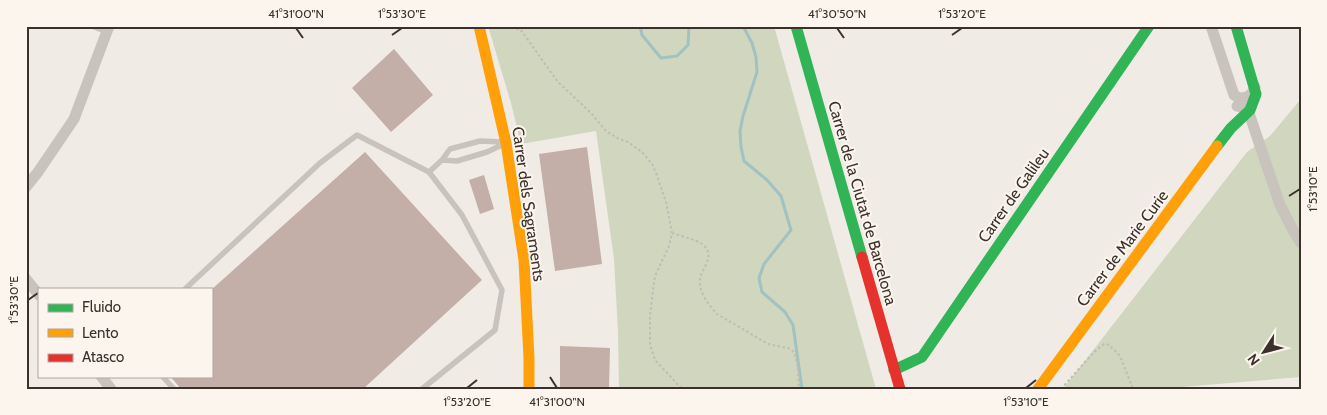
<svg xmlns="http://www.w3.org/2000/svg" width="1327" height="415" viewBox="0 0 1327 415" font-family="Cabin,sans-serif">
	<rect width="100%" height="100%" fill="#f0ebe5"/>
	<path fill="#d1d6bf" d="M 488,26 L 774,26 L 876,389 L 619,389 L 618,332 L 614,259 L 596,131 L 521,144 L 511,103 Z
		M 1301,99 L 1301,377 L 1182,387 L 1182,389 L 1063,389 L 1247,152 L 1270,136 Z"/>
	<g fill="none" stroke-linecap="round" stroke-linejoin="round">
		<path stroke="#a1c2c1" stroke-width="3" d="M 640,26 L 642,35 L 661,58 L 677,56 L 688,45 L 689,26
			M 743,26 L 752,43 L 756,57 L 757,72 L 743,116 L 740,131 L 741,147 L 744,161 L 767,180 L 781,196 L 791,230 L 764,264 L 759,278 L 762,292 L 785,312 L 793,325 L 802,389"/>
	</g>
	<path fill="#c3afa7" d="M 394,49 L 433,95 L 391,132 L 352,88 Z
		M 587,147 L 602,264 L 555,271 L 539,154 Z
		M 365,152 L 482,280 L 363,389 L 181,389 L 170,376 L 211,376 L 211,290 Z
		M 484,175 L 494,209 L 480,214 L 469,180 Z
		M 560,346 L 610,348 L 609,389 L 560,389 Z"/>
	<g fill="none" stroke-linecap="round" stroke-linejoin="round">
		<path stroke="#c2bbb6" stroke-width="2" stroke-dasharray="2.5 2.5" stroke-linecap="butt" d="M 512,26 L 521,31
			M 518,26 L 558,82 L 591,113 L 606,131 L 619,139 L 628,142 L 642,152 L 652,164 L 656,173 L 666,202 L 672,233 L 669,246 L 655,276 L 654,282 L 650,316 L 650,345 L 655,360 L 682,389
			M 672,233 C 680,236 695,239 702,244 C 717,255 702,267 700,279 C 698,291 709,306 717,314 L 768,344 L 788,348 L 793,351 L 796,357 L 798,371 L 799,389
			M 1061,389 L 1094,352 L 1104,344 L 1106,344 L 1109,345 L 1120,356 L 1133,389"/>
		<path stroke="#c9c3be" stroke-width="5.5" d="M 92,26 L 107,32
			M 442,160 L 457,161 L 487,152 L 504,144
			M 429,172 L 442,160 L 450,149 L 480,141 L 503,142
			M 185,289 L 320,163 L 357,135 L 429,172 L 462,215 L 502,290 L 495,330 L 422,389
			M 162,376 L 174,389"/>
		<path stroke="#c9c3be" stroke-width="11" d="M 1211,26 L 1234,95 L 1239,98 C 1248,98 1252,95 1255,87
			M 1237,106 L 1244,108 L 1249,113 L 1280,205 L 1294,232 L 1301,243
			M 26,187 L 38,172 L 74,119 L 109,26
			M 26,279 L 39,295
			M 101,376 L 111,389"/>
		<path stroke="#30b455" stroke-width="11" d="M 796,26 L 862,257
			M 1217,146 L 1231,128 L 1250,110 L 1256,94 L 1236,26
			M 894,370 L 922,357 L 1149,26"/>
		<path stroke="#ff9f0a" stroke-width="11" d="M 479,26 L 506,143 L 524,260 L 529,358 L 529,389
			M 1038,389 L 1217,146"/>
		<path stroke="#e5322d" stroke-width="11" d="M 862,257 L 900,389"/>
	</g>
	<path fill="none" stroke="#3b302b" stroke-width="2" d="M 296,28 L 303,38M 837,28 L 844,38M 392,35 L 402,28M 952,35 L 962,28M 1289,196 L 1300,189M 28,300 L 38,293M 550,377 L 557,388M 467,388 L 477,380M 1026,388 L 1036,380"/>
	<g text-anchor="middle" stroke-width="4" stroke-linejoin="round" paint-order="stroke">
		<g font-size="16" fill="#3b302b" stroke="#fbf5ee">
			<text transform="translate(1013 195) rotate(-55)" y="6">Carrer de Galileu</text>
			<text transform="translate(863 203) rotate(74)" y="6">Carrer de la Ciutat de Barcelona</text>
			<text transform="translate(529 204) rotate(82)" y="6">Carrer dels Sagraments</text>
			<text transform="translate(1122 248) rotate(-53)" y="6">Carrer de Marie Curie</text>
		</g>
	</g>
	<rect width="1327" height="415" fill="none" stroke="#fbf5ee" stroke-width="55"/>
	<rect x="38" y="288" width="175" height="90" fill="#fbf5ee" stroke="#aea6a0"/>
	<rect x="48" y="304" width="25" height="8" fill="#30b455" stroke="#aea6a0"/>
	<text x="82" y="312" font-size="15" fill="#3b302b">Fluido</text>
	<rect x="48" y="329" width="25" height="8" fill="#ff9f0a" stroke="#aea6a0"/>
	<text x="82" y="338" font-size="15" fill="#3b302b">Lento</text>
	<rect x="48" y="354" width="25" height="8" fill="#e5322d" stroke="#aea6a0"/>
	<text x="82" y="362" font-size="15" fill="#3b302b">Atasco</text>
	<g transform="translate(1264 352) rotate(234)" stroke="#fbf5ee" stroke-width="4" paint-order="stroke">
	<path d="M0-4L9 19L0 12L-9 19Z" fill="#3b302b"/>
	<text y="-8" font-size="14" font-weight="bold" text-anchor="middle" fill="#3b302b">N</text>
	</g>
	<rect x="28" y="28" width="1272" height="360" fill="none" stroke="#3b302b" stroke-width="2"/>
	<g font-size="12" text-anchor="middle" fill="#3b302b">
		<text x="296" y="18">41°31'00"N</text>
		<text x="402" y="18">1°53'30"E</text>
		<text x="837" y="18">41°30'50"N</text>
		<text x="962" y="18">1°53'20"E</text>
		<text transform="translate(1313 189) rotate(-90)" y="4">1°53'10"E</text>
		<text transform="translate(14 300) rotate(-90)" y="4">1°53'30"E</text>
		<text x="467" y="406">1°53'20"E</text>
		<text x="557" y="406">41°31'00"N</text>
		<text x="1026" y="406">1°53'10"E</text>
	</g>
</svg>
